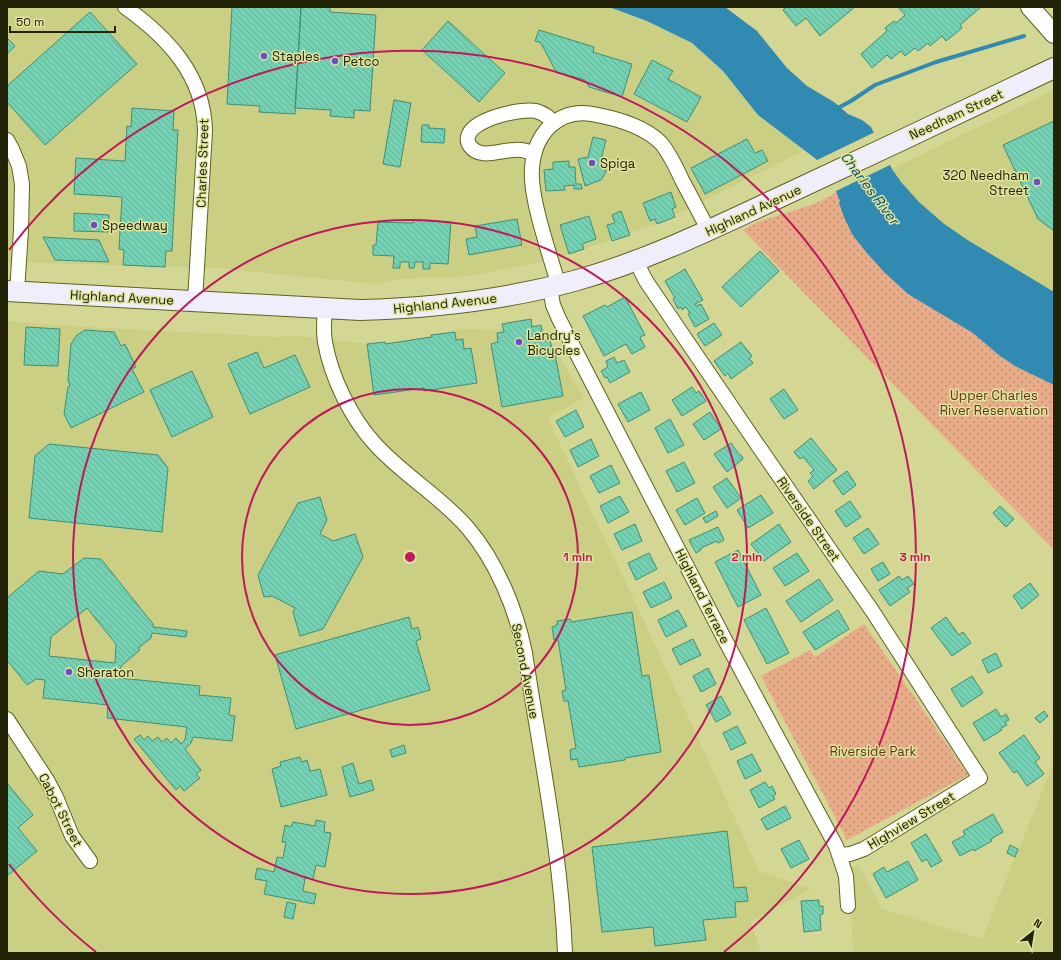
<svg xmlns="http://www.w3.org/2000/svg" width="1061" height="960" viewBox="0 0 1061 960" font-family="'Space Grotesk',sans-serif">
	<defs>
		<pattern id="park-dots" width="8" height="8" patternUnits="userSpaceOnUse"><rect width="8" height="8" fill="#e9ac89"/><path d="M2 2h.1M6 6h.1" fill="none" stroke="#bc8c6e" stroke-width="1.8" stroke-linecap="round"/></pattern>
		<pattern id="building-back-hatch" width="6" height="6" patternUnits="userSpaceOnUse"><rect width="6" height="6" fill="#73d2b4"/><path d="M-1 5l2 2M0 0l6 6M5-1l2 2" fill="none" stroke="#63b499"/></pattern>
	</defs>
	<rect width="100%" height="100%" fill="#d3d793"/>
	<path fill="#cbcf83" d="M 7,7 L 609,7 L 647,21 L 692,43 L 723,71 L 758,115 L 805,150 L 661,222 L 579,251 L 541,262 L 470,276 L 401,279 L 376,284 L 217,268 L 7,262 Z
		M 1054,90 L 1054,292 L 966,239 L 943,223 L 919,202 L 901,182 L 892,169 Z
		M 7,321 L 69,326 L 279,337 L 296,336 L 368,344 L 394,343 L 464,329 L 490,330 L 541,325 L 584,398 L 548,418 L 591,511 L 631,593 L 759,871 L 811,889 L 751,921 L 761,953 L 7,953 Z
		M 1054,762 L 1054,953 L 853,953 L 849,868 L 859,865 L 882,909 L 982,939 Z"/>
	<path fill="url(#park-dots)" d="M 838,192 L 1054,369 L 1054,550 L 743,230 L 758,222 L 814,204 Z
		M 864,624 L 968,775 L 847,840 L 761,676 L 810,650 L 815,657 Z"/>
	<path fill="#308ab1" d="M 609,7 L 725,7 L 757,31 L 787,68 L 807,86 L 834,102 L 848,114 L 862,120 L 871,127 L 892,169 L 901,182 L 919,202 L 943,223 L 966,239 L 1054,292 L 1054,385 L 1017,367 L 1000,356 L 973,333 L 908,294 L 885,273 L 866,252 L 852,234 L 844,217 L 839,203 L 840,201 L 832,182 L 816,159 L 758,115 L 723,71 L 692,43 L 647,21 Z"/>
	<path fill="#d3d793" d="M 875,132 L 892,164 L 834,192 L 830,183 L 815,161 Z"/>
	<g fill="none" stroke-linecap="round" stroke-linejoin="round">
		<path stroke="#308ab1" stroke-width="4" d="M 836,109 L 851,101 L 875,85 L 936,62 L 1024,36"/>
	</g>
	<path fill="url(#building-back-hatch)" stroke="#3e8f77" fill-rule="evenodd" d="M 232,7 L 301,7 L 295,114 L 259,112 L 260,106 L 227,104 Z
		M 301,7 L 330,7 L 330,12 L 376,15 L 370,111 L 354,110 L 354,118 L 330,116 L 331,110 L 295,108 Z
		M 786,7 L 855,7 L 820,36 L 806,18 L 796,26 L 783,10 Z
		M 898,7 L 981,7 L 960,25 L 962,28 L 946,41 L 942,36 L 930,46 L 928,43 L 918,51 L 915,48 L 905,56 L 901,51 L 891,59 L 887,55 L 872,68 L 861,54 L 887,31 L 885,28 L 894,21 L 896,23 L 905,15 Z
		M 90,12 L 137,64 L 45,145 L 7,102 L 7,86 Z
		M 448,21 L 505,73 L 479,102 L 422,50 Z
		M 539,30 L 594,47 L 593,52 L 632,64 L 622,97 L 589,87 L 585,80 L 556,72 L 541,43 L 535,41 Z
		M 7,38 L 15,46 L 7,54 Z
		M 652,60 L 673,71 L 668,79 L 701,97 L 687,122 L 634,94 Z
		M 394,100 L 411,103 L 400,167 L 383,164 Z
		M 132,108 L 174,111 L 173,130 L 178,130 L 172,251 L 166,251 L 165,267 L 123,265 L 124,250 L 119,249 L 122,197 L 74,194 L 76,158 L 125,161 L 127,126 L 131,127 Z
		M 1054,121 L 1054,230 L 1053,230 L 1038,219 L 1003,145 Z
		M 422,125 L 429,125 L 429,128 L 445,129 L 444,143 L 421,142 Z
		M 593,137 L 606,140 L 602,155 L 606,172 L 601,180 L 585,186 L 578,159 L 588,157 Z
		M 747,139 L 755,153 L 762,150 L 768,161 L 705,194 L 691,168 Z
		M 569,161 L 569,167 L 575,167 L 576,184 L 581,184 L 582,189 L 574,189 L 574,185 L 564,186 L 565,190 L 546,191 L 544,170 L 553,169 L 553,162 Z
		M 671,192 L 676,207 L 672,209 L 675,217 L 657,224 L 655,219 L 650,221 L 643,203 Z
		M 621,211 L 630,235 L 612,241 L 607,225 L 615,223 L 612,215 Z
		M 74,213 L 109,215 L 108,232 L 74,231 Z
		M 589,216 L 596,239 L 582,244 L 584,249 L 569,254 L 560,225 Z
		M 517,219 L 522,245 L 469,255 L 466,239 L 477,237 L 475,226 Z
		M 413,220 L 451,222 L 448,264 L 430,263 L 430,269 L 423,269 L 423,262 L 415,262 L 414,268 L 409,268 L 409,262 L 400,262 L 400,268 L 393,268 L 394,256 L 373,255 L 373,245 L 376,245 L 378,222 L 413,223 Z
		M 43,237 L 99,240 L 109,262 L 55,260 Z
		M 760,251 L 779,271 L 741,307 L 722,287 Z
		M 685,269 L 703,300 L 695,304 L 696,306 L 701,304 L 709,319 L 695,327 L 688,314 L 690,313 L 686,307 L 682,310 L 681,307 L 678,309 L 673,299 L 675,298 L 665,281 Z
		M 625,297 L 645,335 L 640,337 L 645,347 L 632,354 L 626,344 L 604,356 L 583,316 L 605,305 L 607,307 Z
		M 531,319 L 532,327 L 541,325 L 544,341 L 550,340 L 552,349 L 554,349 L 563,396 L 502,407 L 491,344 L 498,342 L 497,333 L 504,332 L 502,324 Z
		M 714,323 L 722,335 L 705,346 L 697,334 Z
		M 26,327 L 60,329 L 58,366 L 24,365 Z
		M 85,330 L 114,332 L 121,346 L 125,344 L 136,367 L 132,369 L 144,392 L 71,428 L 64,414 L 68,387 L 70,386 L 68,380 L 71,344 L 77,335 Z
		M 455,332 L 456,340 L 463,339 L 464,349 L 471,348 L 477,383 L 424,391 L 424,388 L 374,395 L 367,344 L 385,342 L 385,344 L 432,337 L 431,335 Z
		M 741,342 L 752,356 L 749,358 L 753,363 L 731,379 L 728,373 L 725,376 L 714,361 Z
		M 257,352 L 264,368 L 295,355 L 310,387 L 250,414 L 228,364 Z
		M 614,357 L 617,363 L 624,360 L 630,372 L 610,383 L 607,377 L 605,378 L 601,371 L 608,367 L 606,361 Z
		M 192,371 L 213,417 L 172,437 L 150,390 Z
		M 692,387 L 696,393 L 699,391 L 706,401 L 682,416 L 672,400 Z
		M 784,389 L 798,410 L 784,419 L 770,399 Z
		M 641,392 L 650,410 L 628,422 L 618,404 Z
		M 576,410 L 584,427 L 565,437 L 556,421 Z
		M 710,412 L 721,429 L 704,440 L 693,424 Z
		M 670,419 L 684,445 L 668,453 L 655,428 Z
		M 811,438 L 837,470 L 814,489 L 808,481 L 813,476 L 810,473 L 814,470 L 803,457 L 800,459 L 794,452 Z
		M 591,439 L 599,456 L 578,467 L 570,450 Z
		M 731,443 L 738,453 L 742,456 L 743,459 L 727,472 L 714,454 Z
		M 49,444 L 158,455 L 168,468 L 162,532 L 29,518 L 35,456 Z
		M 684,462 L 695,483 L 677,492 L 666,471 Z
		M 611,465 L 620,483 L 599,493 L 590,476 Z
		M 847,471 L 856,485 L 843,495 L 833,481 Z
		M 727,478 L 741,498 L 727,508 L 713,487 Z
		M 761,495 L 773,513 L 748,528 L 737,510 Z
		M 620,496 L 629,512 L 608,523 L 600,506 Z
		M 320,497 L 327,520 L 320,534 L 333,541 L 355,534 L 363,557 L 323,629 L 300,636 L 293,612 L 295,608 L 272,596 L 264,597 L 258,575 L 298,503 Z
		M 697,498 L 705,513 L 685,525 L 676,510 Z
		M 850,501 L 861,517 L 846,527 L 835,511 Z
		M 1000,506 L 1014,519 L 1006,527 L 993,513 Z
		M 716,511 L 718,516 L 706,523 L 703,518 Z
		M 635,524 L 642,541 L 622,550 L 614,534 Z
		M 779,524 L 791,542 L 764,561 L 751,544 Z
		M 718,527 L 724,540 L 718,543 L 717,541 L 701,548 L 701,550 L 696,553 L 689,540 Z
		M 868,528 L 879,544 L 864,554 L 853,538 Z
		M 738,550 L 761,595 L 738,607 L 715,562 Z
		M 649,553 L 657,569 L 636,580 L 628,563 Z
		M 797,553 L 809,571 L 785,586 L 773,568 Z
		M 84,558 L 101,559 L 153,624 L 153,627 L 187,631 L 186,637 L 152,633 L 151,638 L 138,648 L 140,650 L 121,666 L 119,678 L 200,686 L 199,695 L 231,698 L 229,715 L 235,716 L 232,741 L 193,737 L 191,743 L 185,749 L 201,770 L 196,774 L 200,778 L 184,791 L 180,786 L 176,790 L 134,739 L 140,735 L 144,740 L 148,736 L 152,741 L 158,737 L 162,742 L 167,738 L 171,743 L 176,738 L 181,744 L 185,740 L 187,727 L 107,718 L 108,705 L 43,698 L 45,680 L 36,679 L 27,685 L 7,660 L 7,598 L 39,571 L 63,574 ZM 87,608 L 116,644 L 115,663 L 49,656 L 51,637 Z
		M 883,562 L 890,574 L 878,581 L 871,569 Z
		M 899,576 L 902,580 L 908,576 L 914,584 L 907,588 L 910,592 L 890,606 L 879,590 Z
		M 819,579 L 833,600 L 801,622 L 786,601 Z
		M 664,582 L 672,598 L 651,608 L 643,592 Z
		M 1030,583 L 1039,595 L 1022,609 L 1013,596 Z
		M 766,608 L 789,653 L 767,664 L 744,620 Z
		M 678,610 L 687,626 L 666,637 L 658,620 Z
		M 838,610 L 849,629 L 815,650 L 803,632 Z
		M 632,612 L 642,676 L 649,675 L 661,752 L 625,758 L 625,760 L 579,767 L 577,759 L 571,760 L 570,750 L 576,748 L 568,701 L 564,701 L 562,691 L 566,690 L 558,640 L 554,640 L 552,627 L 556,626 L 556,624 L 558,624 L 557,621 L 570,619 L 571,622 Z
		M 409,617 L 412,629 L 418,627 L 421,639 L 416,641 L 430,690 L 296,729 L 275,655 Z
		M 946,617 L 959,635 L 963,632 L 971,643 L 952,656 L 931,628 Z
		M 693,639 L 701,655 L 680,665 L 672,649 Z
		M 996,653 L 1002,666 L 988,673 L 982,660 Z
		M 708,668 L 716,684 L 701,692 L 693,676 Z
		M 972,676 L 983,693 L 962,707 L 951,689 Z
		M 721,696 L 731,714 L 716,722 L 706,705 Z
		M 996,709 L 1001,717 L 1006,714 L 1009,720 L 1005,722 L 1007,725 L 1001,728 L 1002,730 L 984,741 L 973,723 Z
		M 1044,711 L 1048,716 L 1040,723 L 1035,718 Z
		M 737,726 L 746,743 L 731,750 L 723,733 Z
		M 1024,735 L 1040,758 L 1035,762 L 1044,774 L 1027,786 L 1017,771 L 1014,773 L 999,753 Z
		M 404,745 L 406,753 L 392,757 L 390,750 Z
		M 752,754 L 761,771 L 745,779 L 737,761 Z
		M 300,757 L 302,762 L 307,760 L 310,771 L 320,769 L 327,795 L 281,807 L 272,769 L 281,766 L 280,762 Z
		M 353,763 L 359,784 L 371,780 L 374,790 L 350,797 L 342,767 Z
		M 765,782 L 769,788 L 772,786 L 776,794 L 773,796 L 775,799 L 759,808 L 750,790 Z
		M 7,783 L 33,815 L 18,828 L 37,851 L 7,876 Z
		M 785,806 L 791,818 L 767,830 L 761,819 Z
		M 993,814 L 1003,832 L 991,839 L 992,841 L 974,851 L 973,849 L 960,856 L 952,842 L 965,835 L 963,831 Z
		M 316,820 L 325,822 L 324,832 L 331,833 L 325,867 L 316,865 L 313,879 L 305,878 L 303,891 L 316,894 L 314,904 L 264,894 L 267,881 L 255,879 L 257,868 L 274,872 L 277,857 L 283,858 L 286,842 L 282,842 L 285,825 L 291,827 L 293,822 L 315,826 Z
		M 727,831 L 734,888 L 746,887 L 748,901 L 735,902 L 736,917 L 703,920 L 706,940 L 655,946 L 653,927 L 602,932 L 592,847 Z
		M 926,834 L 942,861 L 931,867 L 927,859 L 922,862 L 911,843 Z
		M 799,840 L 809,859 L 791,868 L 781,849 Z
		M 1010,845 L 1018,849 L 1015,857 L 1007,853 Z
		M 908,861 L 918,880 L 886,898 L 873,874 L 884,867 L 887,872 Z
		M 819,900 L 819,906 L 823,906 L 823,914 L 820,915 L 821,930 L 804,932 L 801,901 Z
		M 287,902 L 296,904 L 293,919 L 284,917 Z"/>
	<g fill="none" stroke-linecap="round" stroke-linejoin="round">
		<defs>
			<path id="minor" d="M 125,7 C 167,37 204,75 205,131 L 195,301
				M 7,140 L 12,149 L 19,166 L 22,184 L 21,230 L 17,292
				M 534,154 C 528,151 521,149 514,150 C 500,150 480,160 470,146 C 468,143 467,140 468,137 C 471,119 521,108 536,111 C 543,113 549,117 554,123
				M 636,261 L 646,281 L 759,447 L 873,612 L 980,778 L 864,849 L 850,854 L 840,855
				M 559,285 C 553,268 548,250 543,233 C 533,198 521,155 550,126 C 562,115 575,111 592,114 C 615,118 644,126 661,143 C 670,154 676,167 682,180 C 691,197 700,214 709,231
				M 550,287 L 553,305 L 559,319 L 725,640 L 836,846 L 846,876 L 848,906
				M 325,309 C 324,320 323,331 325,342 C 331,377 351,418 375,444 C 403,475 440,496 467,527 C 497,562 516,609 525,653 C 540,753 561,852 565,953
				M 7,719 L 47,780 L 56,797 L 72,836 L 90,861"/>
			<path id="tertiary" d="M 1030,7 L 1054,34"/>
			<path id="secondary" d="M 7,291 L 360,310 C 433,308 504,300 574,281 C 650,260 720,225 791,192 C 879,151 966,110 1054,68"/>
		</defs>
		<use href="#minor" stroke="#5f611d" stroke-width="16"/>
		<use href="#tertiary" stroke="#5f611d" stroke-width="20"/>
		<use href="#secondary" stroke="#5f611d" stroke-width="22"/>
		<use href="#minor" stroke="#fff" stroke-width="14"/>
		<use href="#tertiary" stroke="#fff" stroke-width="18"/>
		<use href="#secondary" stroke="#f0eefb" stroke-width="20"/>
	</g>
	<g fill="none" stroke="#c2185b" stroke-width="2">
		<circle cx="410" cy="557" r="168"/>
		<circle cx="410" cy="557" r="337"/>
		<path d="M96 952A505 505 0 0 1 9 864M9 250A505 505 0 1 1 724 952"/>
	</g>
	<g fill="#6d4ec7" stroke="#e0e49f" stroke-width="1.5">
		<circle cx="264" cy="56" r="4"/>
		<circle cx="335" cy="61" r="4"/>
		<circle cx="592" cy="163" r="4"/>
		<circle cx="1037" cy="182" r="4"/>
		<circle cx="94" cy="225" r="4"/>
		<circle cx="519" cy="342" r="4"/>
		<circle cx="69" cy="672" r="4"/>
	</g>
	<g text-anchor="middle" stroke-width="3" stroke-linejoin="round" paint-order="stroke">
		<g font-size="13" fill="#222307" stroke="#e0e49f" text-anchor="start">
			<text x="272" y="61">Staples</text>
			<text x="343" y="66">Petco</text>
			<text x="600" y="168">Spiga</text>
			<text x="1029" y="180" text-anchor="end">320 Needham<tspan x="1029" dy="15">Street</tspan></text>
			<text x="102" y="230">Speedway</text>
			<text x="527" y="340">Landry's<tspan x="527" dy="15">Bicycles</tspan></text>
			<text x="77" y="677">Sheraton</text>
		</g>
		<g font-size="13" fill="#222307" stroke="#e0e49f">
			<text transform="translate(956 114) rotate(-25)" y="5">Needham Street</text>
			<text transform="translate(202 163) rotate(-88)" y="5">Charles Street</text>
			<text transform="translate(753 210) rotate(-25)" y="5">Highland Avenue</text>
			<text transform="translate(122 297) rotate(3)" y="5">Highland Avenue</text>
			<text transform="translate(445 303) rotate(-6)" y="5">Highland Avenue</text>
			<text transform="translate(809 519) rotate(55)" y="5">Riverside Street</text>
			<text transform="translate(703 596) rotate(63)" y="5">Highland Terrace</text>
			<text transform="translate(526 671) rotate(79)" y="5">Second Avenue</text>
			<text transform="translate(61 810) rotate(63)" y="5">Cabot Street</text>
			<text transform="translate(911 820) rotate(-31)" y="5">Highview Street</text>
		</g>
		<g font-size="13" fill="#633417" stroke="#e0e49f">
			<text x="994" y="400">Upper Charles<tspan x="994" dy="15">River Reservation</tspan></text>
			<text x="873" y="756">Riverside Park</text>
		</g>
		<g font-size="14" font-style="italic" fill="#044f6a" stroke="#e0e49f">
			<text transform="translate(870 188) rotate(53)" y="5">Charles River</text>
		</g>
	</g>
	<circle cx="410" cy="557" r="6" fill="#c2185b" stroke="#e0e49f" stroke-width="2"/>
	<g font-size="12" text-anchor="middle" font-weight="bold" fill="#c2185b" stroke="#e0e49f" stroke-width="3" stroke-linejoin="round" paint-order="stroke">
		<text x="578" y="561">1 min</text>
		<text x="747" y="561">2 min</text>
		<text x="915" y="561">3 min</text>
	</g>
	<rect width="1061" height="960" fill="none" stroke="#222307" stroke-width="16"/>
	<g transform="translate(1033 932) rotate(30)" stroke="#e0e49f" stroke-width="3" paint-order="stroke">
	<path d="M0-3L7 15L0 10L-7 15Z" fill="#222307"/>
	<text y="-6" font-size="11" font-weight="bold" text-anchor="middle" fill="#222307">N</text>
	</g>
	<path d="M10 26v6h105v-6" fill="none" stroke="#222307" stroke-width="2"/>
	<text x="16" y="26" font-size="12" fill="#222307" stroke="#e0e49f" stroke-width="3" paint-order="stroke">50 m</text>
</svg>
